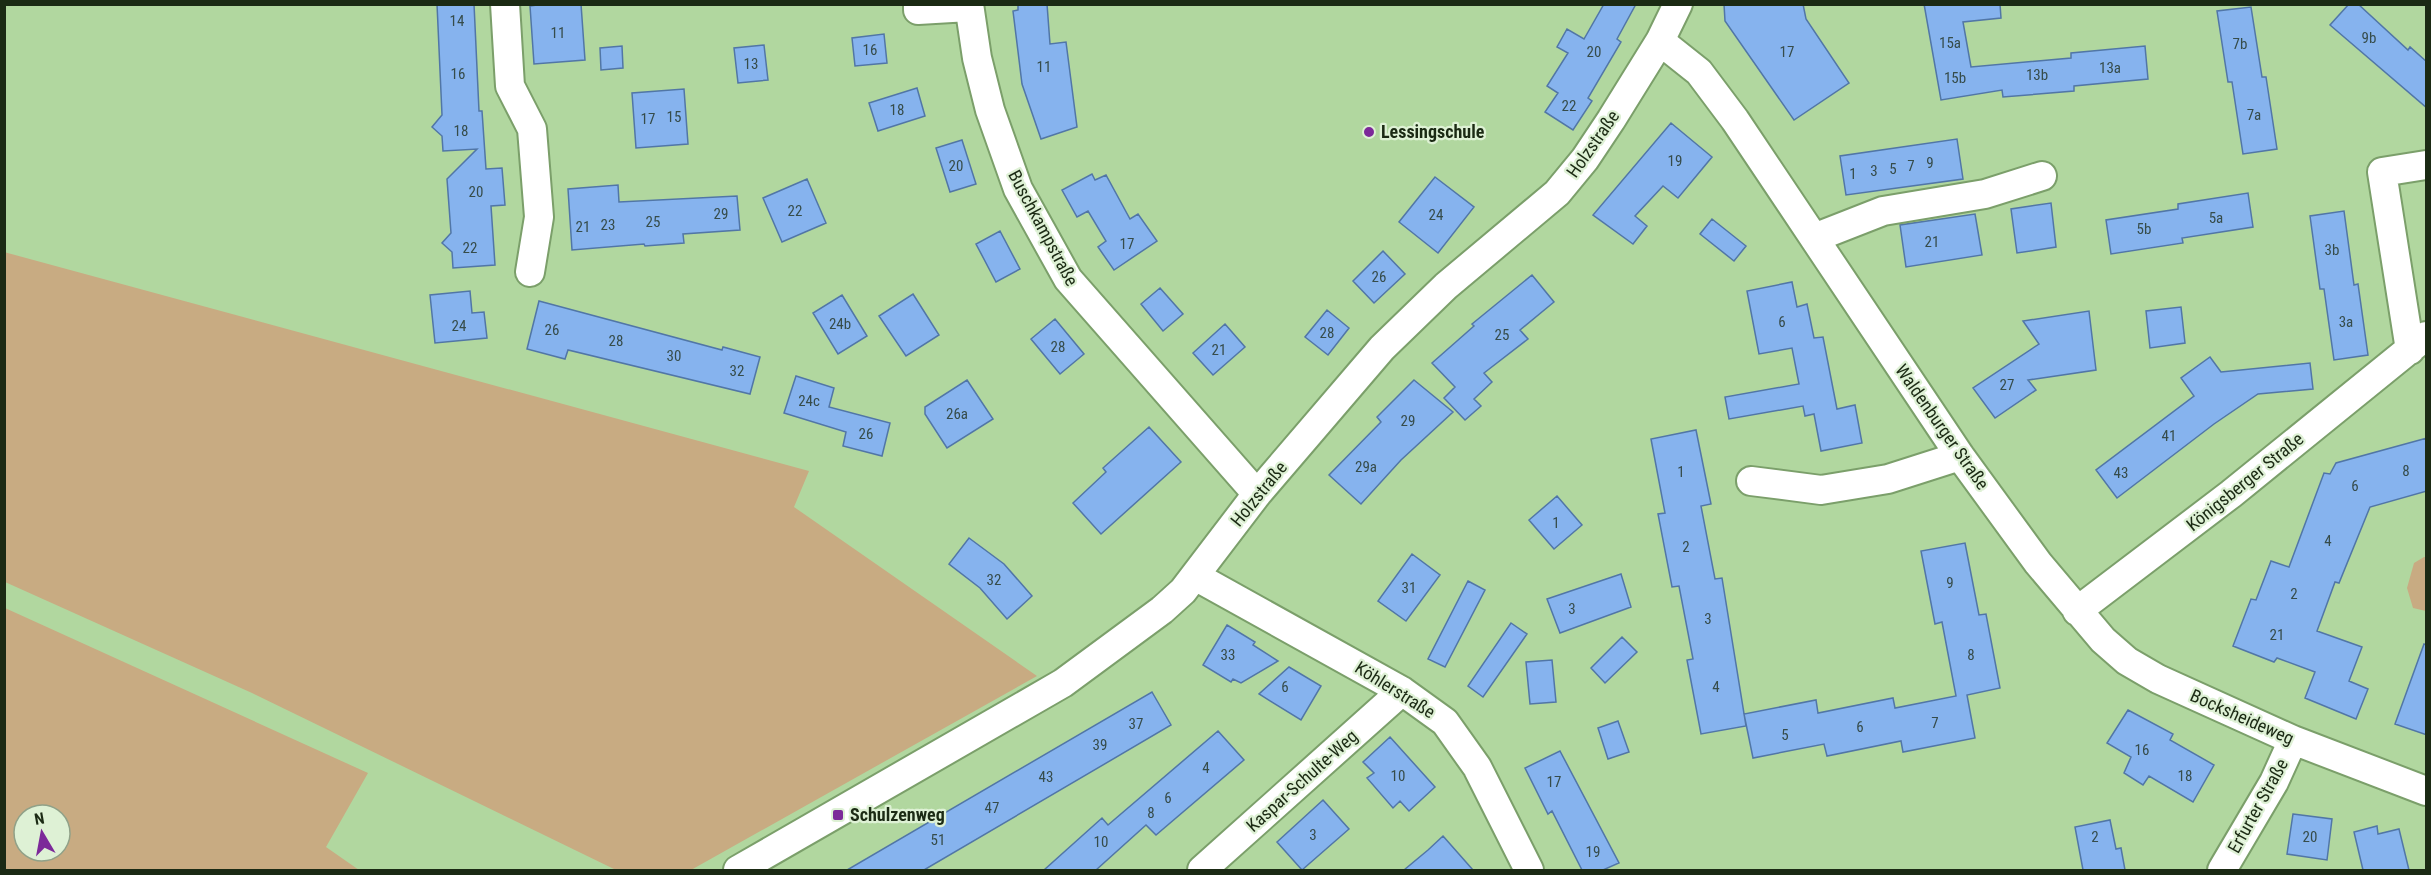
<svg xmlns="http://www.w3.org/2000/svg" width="2431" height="875" viewBox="0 0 2431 875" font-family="'Roboto Condensed',sans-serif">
	<rect width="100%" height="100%" fill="#b1d79f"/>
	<path fill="#c8ab82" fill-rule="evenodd" d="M 4,252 L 809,471 L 794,507 L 1037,676 L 691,870 L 616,870 L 252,693 L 5,582 Z
		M 2424,557 L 2426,557 L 2426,611 L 2413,608 L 2407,588 L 2414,563 Z
		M 5,608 L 368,773 L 326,847 L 359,870 L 5,870 ZM 24,815 L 60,815 L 60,851 L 24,851 Z"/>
	<path fill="#86b3ee" stroke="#5176a6" stroke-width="1.5" d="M 437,4 L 474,4 L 479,111 L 482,111 L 486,169 L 502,168 L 505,205 L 491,206 L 495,265 L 453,268 L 452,252 L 442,243 L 451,233 L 447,179 L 477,149 L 443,151 L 442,136 L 432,127 L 442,115 Z
		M 544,4 L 581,4 L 585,60 L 534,64 L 530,6 Z
		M 1018,4 L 1047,4 L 1050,44 L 1066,42 L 1077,127 L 1041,139 L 1022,84 L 1013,11 L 1018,10 Z
		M 1604,4 L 1636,4 L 1617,39 L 1621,42 L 1588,98 L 1592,101 L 1573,130 L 1545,112 L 1558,93 L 1547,86 L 1568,53 L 1557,47 L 1567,29 L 1584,39 Z
		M 1724,4 L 1803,4 L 1806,19 L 1849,83 L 1794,120 L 1725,21 Z
		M 1924,4 L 2000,4 L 2001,18 L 1963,22 L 1971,67 L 2071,58 L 2071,53 L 2145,46 L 2148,79 L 2074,86 L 2074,91 L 2003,97 L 2002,90 L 1941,100 Z
		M 2349,4 L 2358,4 L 2408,50 L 2410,47 L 2427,62 L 2427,108 L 2330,25 Z
		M 2251,7 L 2262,77 L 2266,77 L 2277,149 L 2243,154 L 2232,82 L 2228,82 L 2217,11 Z
		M 884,34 L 887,63 L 855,66 L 852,38 Z
		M 764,45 L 768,80 L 738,83 L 734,48 Z
		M 622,46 L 623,68 L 601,70 L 600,48 Z
		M 917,88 L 925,116 L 878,131 L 869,103 Z
		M 684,89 L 688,144 L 636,148 L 632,93 Z
		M 1671,123 L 1712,157 L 1678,198 L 1663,186 L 1635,216 L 1647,226 L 1633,244 L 1593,215 Z
		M 1957,139 L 1963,179 L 1846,195 L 1840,156 Z
		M 962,140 L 976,184 L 950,192 L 936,148 Z
		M 1092,174 L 1095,180 L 1106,175 L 1130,219 L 1138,214 L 1157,241 L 1114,270 L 1098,247 L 1106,241 L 1088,211 L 1077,217 L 1062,190 Z
		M 1435,177 L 1474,207 L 1438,253 L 1399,222 Z
		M 807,179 L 826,223 L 782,242 L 763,198 Z
		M 618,185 L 619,202 L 737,196 L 740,230 L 683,234 L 684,243 L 645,246 L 644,244 L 572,250 L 568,189 Z
		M 2248,193 L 2253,227 L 2182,238 L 2183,243 L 2111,254 L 2106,220 L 2178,209 L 2178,204 Z
		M 2051,203 L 2056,247 L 2017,253 L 2011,209 Z
		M 2344,211 L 2354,285 L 2358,284 L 2368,355 L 2334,360 L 2324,289 L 2320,289 L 2310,216 Z
		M 1975,214 L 1982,255 L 1906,267 L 1900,225 Z
		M 1712,219 L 1746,246 L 1734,261 L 1700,234 Z
		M 1000,231 L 1020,269 L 996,282 L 976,244 Z
		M 1383,251 L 1405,274 L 1374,303 L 1353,281 Z
		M 1532,275 L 1554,302 L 1520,330 L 1528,339 L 1484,373 L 1492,382 L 1474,399 L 1481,406 L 1465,420 L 1444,398 L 1455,387 L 1432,363 L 1474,326 L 1472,324 Z
		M 1792,282 L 1797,307 L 1807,304 L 1814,338 L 1823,337 L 1837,409 L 1855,405 L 1862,443 L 1821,451 L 1814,414 L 1805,416 L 1803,406 L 1729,419 L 1725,397 L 1799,384 L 1792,348 L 1759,354 L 1747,291 Z
		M 1160,288 L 1183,314 L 1163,331 L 1141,304 Z
		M 470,291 L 472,313 L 484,312 L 487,338 L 435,343 L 430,295 Z
		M 913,294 L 939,335 L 906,356 L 879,316 Z
		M 842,295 L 867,336 L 838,354 L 813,313 Z
		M 539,301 L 722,350 L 723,347 L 760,357 L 750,394 L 568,350 L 565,359 L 527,349 Z
		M 2181,307 L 2185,343 L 2150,348 L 2146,311 Z
		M 1327,310 L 1349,328 L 1328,355 L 1305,337 Z
		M 2089,311 L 2096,370 L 2028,380 L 2036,390 L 1995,418 L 1973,388 L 2039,344 L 2023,321 Z
		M 1055,319 L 1084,354 L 1060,374 L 1031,339 Z
		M 1225,324 L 1245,347 L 1213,375 L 1193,353 Z
		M 2210,357 L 2221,372 L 2310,363 L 2313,389 L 2258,394 L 2214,424 L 2117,498 L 2096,470 L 2194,396 L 2181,378 Z
		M 796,376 L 834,388 L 829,407 L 890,423 L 882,456 L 843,446 L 846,432 L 784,413 Z
		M 967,380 L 993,419 L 947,448 L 925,414 L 925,407 Z
		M 1414,380 L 1453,412 L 1401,460 L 1361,504 L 1329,475 L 1381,422 L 1377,417 Z
		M 1149,427 L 1181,462 L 1101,534 L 1073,503 L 1106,472 L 1103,468 Z
		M 1696,430 L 1711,504 L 1701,506 L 1715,579 L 1722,578 L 1746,726 L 1701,734 L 1687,660 L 1693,659 L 1679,586 L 1672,587 L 1658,514 L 1665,513 L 1651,439 Z
		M 2427,438 L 2427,491 L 2370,507 L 2339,583 L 2335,582 L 2317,631 L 2362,647 L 2349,681 L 2368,689 L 2356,719 L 2305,698 L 2315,672 L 2277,658 L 2274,662 L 2233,646 L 2251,599 L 2256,600 L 2271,561 L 2289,567 L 2324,473 L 2330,474 L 2336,463 Z
		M 1557,496 L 1582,525 L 1554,549 L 1529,520 Z
		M 969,538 L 1004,564 L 1032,596 L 1007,619 L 980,588 L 949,564 Z
		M 1965,543 L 1979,615 L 1986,614 L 2000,688 L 1967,695 L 1975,738 L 1903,752 L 1901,741 L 1827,756 L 1824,744 L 1753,758 L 1744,714 L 1816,700 L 1818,713 L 1893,698 L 1895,708 L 1956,696 L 1942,622 L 1935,624 L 1921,551 Z
		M 1412,554 L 1440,575 L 1406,621 L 1378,601 Z
		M 1621,574 L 1631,607 L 1560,633 L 1547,599 Z
		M 1468,581 L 1485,590 L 1445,667 L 1428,659 Z
		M 1511,623 L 1527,634 L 1483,697 L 1468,686 Z
		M 1227,625 L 1255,642 L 1253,645 L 1278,661 L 1241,683 L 1233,679 L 1231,682 L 1203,665 Z
		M 1622,637 L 1637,652 L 1605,683 L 1591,668 Z
		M 2424,644 L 2427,645 L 2427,735 L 2395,724 Z
		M 1552,660 L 1556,702 L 1530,704 L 1526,662 Z
		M 1289,667 L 1321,686 L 1301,720 L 1259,694 Z
		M 1152,692 L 1171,725 L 924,870 L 847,870 Z
		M 2128,710 L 2173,734 L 2170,740 L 2214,765 L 2193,802 L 2149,776 L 2143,785 L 2124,773 L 2131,757 L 2107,743 Z
		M 1618,721 L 1629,752 L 1608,759 L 1598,728 Z
		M 1218,731 L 1244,760 L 1156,835 L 1146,825 L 1096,870 L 1044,870 L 1102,818 L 1108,825 Z
		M 1390,737 L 1435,787 L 1409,811 L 1400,801 L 1393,808 L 1367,778 L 1374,773 L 1363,762 Z
		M 1560,751 L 1619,863 L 1603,870 L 1582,870 L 1552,811 L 1548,814 L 1525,768 Z
		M 1323,800 L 1349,829 L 1302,870 L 1277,842 Z
		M 2293,814 L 2332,819 L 2327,860 L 2287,854 Z
		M 2110,820 L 2116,849 L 2121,848 L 2125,870 L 2083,870 L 2075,827 Z
		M 2377,826 L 2378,834 L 2399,829 L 2409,870 L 2363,870 L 2354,832 Z
		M 1443,836 L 1473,870 L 1404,870 L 1428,850 Z"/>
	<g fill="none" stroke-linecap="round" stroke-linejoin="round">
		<defs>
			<path id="minor" d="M 505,4 L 510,86 L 532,129 L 539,217 L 530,272
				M 918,4 L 918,10 L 969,7
				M 969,4 L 977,58 L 990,110 L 1018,189 L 1068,279 L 1257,494
				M 1660,41 L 1699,72 L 1735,120 L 1960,456 L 2038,563 L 2103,640 L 2127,661 L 2158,679 L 2293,740 L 2426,791
				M 1814,238 L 1883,211 L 1985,194 L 2042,176
				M 2410,350 L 2382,172 L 2426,165
				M 1751,481 L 1821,490 L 1888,479 L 1960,456
				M 1195,576 L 1402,691 L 1445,722 L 1477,767 L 1529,870
				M 2077,611 L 2231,494 L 2426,336
				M 738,870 L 1063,683 L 1162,610 L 1183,591 L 1257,494 L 1382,348 L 1446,286 L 1557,193 L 1585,159 L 1611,120 L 1660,41 L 1678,4
				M 1202,870 L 1402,691
				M 2222,870 L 2274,782 L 2293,740"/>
		</defs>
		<use href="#minor" stroke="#7b9f6a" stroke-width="32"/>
		<use href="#minor" stroke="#fff" stroke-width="28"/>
	</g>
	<g fill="#7c2999" stroke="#def1d5" stroke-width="2">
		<circle cx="1369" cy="132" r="6"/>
		<rect x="832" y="809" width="12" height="12" rx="3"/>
	</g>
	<g text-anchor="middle" stroke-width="4.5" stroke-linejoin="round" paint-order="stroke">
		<g font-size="15" fill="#364c4a">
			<text x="457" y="26">14</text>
			<text x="558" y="38">11</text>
			<text x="2369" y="43">9b</text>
			<text x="1950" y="48">15a</text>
			<text x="2240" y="49">7b</text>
			<text x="870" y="55">16</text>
			<text x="1594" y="57">20</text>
			<text x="1787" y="57">17</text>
			<text x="751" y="69">13</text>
			<text x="1044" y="72">11</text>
			<text x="2110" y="73">13a</text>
			<text x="458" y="79">16</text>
			<text x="2037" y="80">13b</text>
			<text x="1955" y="83">15b</text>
			<text x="1569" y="111">22</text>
			<text x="897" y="115">18</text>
			<text x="2254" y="120">7a</text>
			<text x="674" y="122">15</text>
			<text x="648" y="124">17</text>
			<text x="461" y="136">18</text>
			<text x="1675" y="166">19</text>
			<text x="1930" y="168">9</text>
			<text x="956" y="171">20</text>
			<text x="1911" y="171">7</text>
			<text x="1893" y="174">5</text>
			<text x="1874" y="176">3</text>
			<text x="1853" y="179">1</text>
			<text x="476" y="197">20</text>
			<text x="795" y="216">22</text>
			<text x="721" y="219">29</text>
			<text x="1436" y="220">24</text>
			<text x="2216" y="223">5a</text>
			<text x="653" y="227">25</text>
			<text x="608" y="230">23</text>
			<text x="583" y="232">21</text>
			<text x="2144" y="234">5b</text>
			<text x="1932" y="247">21</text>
			<text x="1127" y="249">17</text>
			<text x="470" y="253">22</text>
			<text x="2332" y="255">3b</text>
			<text x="1379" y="282">26</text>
			<text x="1782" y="327">6</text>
			<text x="2346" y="327">3a</text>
			<text x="840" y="329">24b</text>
			<text x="459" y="331">24</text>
			<text x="552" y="335">26</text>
			<text x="1327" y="338">28</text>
			<text x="1502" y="340">25</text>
			<text x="616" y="346">28</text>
			<text x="1058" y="352">28</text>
			<text x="1219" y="355">21</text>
			<text x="674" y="361">30</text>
			<text x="737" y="376">32</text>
			<text x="2007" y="390">27</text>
			<text x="809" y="406">24c</text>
			<text x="957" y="419">26a</text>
			<text x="1408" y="426">29</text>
			<text x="866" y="439">26</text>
			<text x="2169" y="441">41</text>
			<text x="1366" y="472">29a</text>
			<text x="2406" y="476">8</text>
			<text x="1681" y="477">1</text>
			<text x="2121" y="478">43</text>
			<text x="2355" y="491">6</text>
			<text x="1556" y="528">1</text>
			<text x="2328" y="546">4</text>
			<text x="1686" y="552">2</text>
			<text x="994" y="585">32</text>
			<text x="1950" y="588">9</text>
			<text x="1409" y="593">31</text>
			<text x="2294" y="599">2</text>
			<text x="1572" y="614">3</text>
			<text x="1708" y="624">3</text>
			<text x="2277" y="640">21</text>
			<text x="1228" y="660">33</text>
			<text x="1971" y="660">8</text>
			<text x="1285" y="692">6</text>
			<text x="1716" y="692">4</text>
			<text x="1935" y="728">7</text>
			<text x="1136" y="729">37</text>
			<text x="1860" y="732">6</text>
			<text x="1785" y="740">5</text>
			<text x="1100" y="750">39</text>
			<text x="2142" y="755">16</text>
			<text x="1206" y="773">4</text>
			<text x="1398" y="781">10</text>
			<text x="2185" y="781">18</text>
			<text x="1046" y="782">43</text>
			<text x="1554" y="787">17</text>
			<text x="1168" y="803">6</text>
			<text x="992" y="813">47</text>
			<text x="1151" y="818">8</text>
			<text x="1313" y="840">3</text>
			<text x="2095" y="842">2</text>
			<text x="2310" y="842">20</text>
			<text x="938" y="845">51</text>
			<text x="1101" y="847">10</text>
			<text x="1593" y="857">19</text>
		</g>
		<g font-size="18" font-weight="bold" fill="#1b2a14" stroke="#def1d5" text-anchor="start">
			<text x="1381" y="138">Lessingschule</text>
			<text x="850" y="821">Schulzenweg</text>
		</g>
		<g font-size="18" fill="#1b2a14" stroke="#def1d5">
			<text transform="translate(1593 144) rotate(-55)" y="6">Holzstraße</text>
			<text transform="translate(1043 228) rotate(62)" y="6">Buschkampstraße</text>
			<text transform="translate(1942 427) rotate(55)" y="6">Waldenburger Straße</text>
			<text transform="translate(2245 482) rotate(-39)" y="6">Königsberger Straße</text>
			<text transform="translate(1259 494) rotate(-51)" y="6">Holzstraße</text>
			<text transform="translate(1395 690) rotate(32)" y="6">Köhlerstraße</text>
			<text transform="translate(2242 717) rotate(24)" y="6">Bocksheideweg</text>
			<text transform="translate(1302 781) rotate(-42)" y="6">Kaspar-Schulte-Weg</text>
			<text transform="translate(2258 806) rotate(-61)" y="6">Erfurter Straße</text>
		</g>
	</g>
	<rect width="2431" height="875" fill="none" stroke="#1b2a14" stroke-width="12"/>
	<g transform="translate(42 833) rotate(350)"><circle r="28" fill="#def1d5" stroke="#90a188" stroke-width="1.5"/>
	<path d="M0-4.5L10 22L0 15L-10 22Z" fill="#7c2999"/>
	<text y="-9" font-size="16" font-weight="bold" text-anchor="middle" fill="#1b2a14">N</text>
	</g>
</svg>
